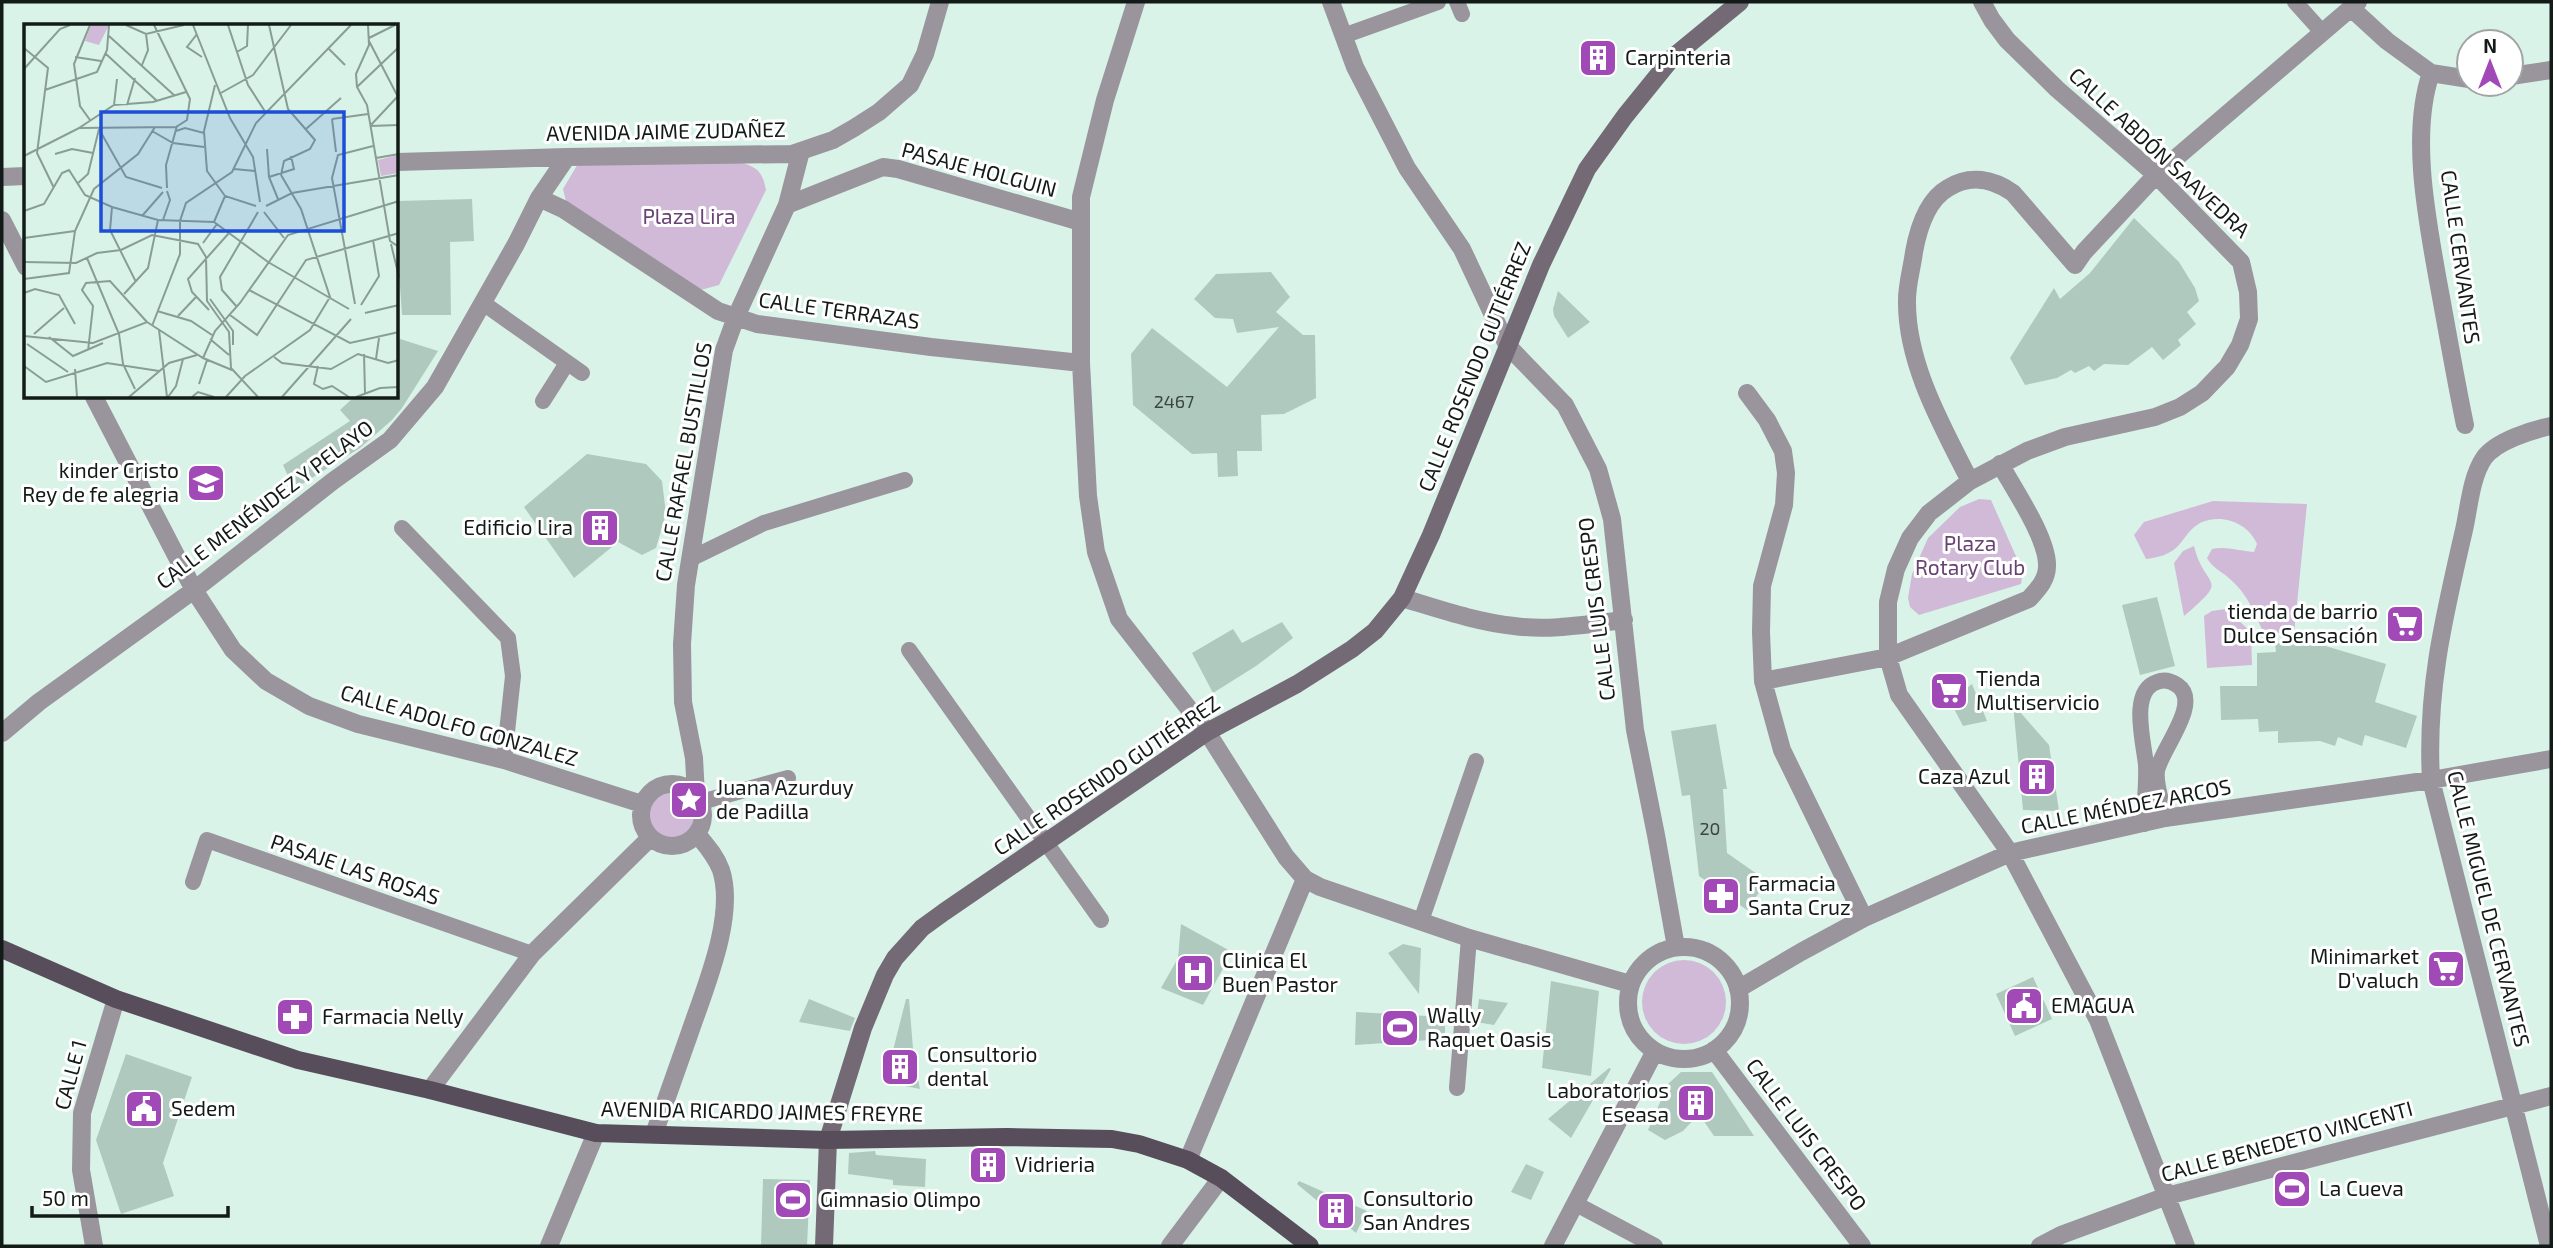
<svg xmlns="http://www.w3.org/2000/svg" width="2553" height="1248" viewBox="0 0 2553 1248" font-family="'Exo 2',sans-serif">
	<rect width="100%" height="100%" fill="#d9f3e8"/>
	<path fill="#d1bad7" d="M 736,161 C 756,167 762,169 766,190 L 719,285 L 697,291 L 566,201 L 563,189 L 579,162 Z
		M 1979,499 L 1991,500 L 2023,572 L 2021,584 L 1919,615 L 1910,607 L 1908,598 L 1912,574 L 1928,538 L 1960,507 Z
		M 2213,501 L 2307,504 L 2294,634 L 2263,632 C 2255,613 2247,594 2231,580 C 2223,572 2212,568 2207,558 L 2212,549 C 2227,546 2238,551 2254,552 L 2257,544 C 2248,523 2222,513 2200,523 C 2189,529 2185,539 2177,547 C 2169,555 2156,558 2146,559 L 2134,535 L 2144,522 Z
		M 2194,546 C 2205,591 2232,575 2184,616 L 2174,563 L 2183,551 Z
		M 2226,609 L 2251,632 L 2252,665 L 2207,668 L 2204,616 L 2212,611 Z
		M649 816a23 23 0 1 1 46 0a23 23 0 1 1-46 0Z
		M1642 1002a42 42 0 1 1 84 0a42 42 0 1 1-84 0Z"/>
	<path fill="#b0c9be" d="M 1596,39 L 1617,62 L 1600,77 L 1579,54 Z
		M 472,199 L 474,241 L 450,242 L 451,315 L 402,315 L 397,243 L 397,201 Z
		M 2134,218 L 2179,262 L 2195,288 L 2199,301 L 2187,312 L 2196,324 L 2178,340 L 2181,345 L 2163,360 L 2152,347 L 2128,365 L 2104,364 L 2094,371 L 2089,366 L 2075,373 L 2071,370 L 2057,378 L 2025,385 L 2010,358 L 2054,288 L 2060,299 L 2090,273 Z
		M 1271,272 L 1290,297 L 1276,312 L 1303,335 L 1315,335 L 1316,398 L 1284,414 L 1261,415 L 1262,451 L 1237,451 L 1238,476 L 1218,477 L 1217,453 L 1192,454 L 1133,405 L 1131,354 L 1152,328 L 1227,387 L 1279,327 L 1237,333 L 1233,319 L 1215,318 L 1194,299 L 1216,274 Z
		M 1558,291 L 1590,322 L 1568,338 L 1554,316 L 1553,309 Z
		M 397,338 L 438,351 L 402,408 L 392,420 L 360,448 L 294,489 L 283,465 L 350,421 L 340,410 L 354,397 L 397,397 Z
		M 587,454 L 646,464 L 662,481 L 666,514 L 656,548 L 642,555 L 618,542 L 574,578 L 524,507 Z
		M 2157,597 L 2175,666 L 2140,675 L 2122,605 Z
		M 1282,622 L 1293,638 L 1256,666 L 1213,693 L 1192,653 L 1233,629 L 1242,643 Z
		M 2312,642 L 2386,664 L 2375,702 L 2417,716 L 2406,748 L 2365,735 L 2362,746 L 2338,737 L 2335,746 L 2320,741 L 2278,743 L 2278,731 L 2259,732 L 2258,719 L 2221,720 L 2220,686 L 2257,686 L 2257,653 L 2276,652 L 2275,643 Z
		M 1972,684 L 1987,721 L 1963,726 L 1950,701 Z
		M 2013,704 L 2049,745 L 2059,811 L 2023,810 Z
		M 1716,724 L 1727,789 L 1723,789 L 1727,853 L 1767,881 L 1747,910 L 1699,876 L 1690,795 L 1682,796 L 1671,731 Z
		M 1181,924 L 1232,952 L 1203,1005 L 1161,988 L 1178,958 Z
		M 1403,944 L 1421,948 L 1419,994 L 1388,953 Z
		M 2033,977 L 2052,1019 L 2015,1036 L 1996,994 Z
		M 1551,981 L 1599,991 L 1591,1076 L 1542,1068 Z
		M 809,999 L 855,1018 L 850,1031 L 799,1022 Z
		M 906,999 L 909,999 L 914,1061 L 920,1089 L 885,1082 Z
		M 1479,999 L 1508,1003 L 1494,1025 L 1476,1022 Z
		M 1356,1012 L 1445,1017 L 1445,1039 L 1355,1045 Z
		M 126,1054 L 192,1077 L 163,1163 L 174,1196 L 121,1214 L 96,1140 Z
		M 1609,1068 L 1611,1069 L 1571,1138 L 1548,1119 Z
		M 1681,1072 L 1712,1072 L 1754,1136 L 1714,1136 L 1699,1114 L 1683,1131 L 1665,1140 L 1648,1130 L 1668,1084 Z
		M 875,1151 L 876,1155 L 926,1159 L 925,1187 L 893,1185 L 893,1180 L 848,1174 L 849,1153 Z
		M 976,1155 L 1000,1156 L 1000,1176 L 975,1175 Z
		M 1526,1164 L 1544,1172 L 1531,1200 L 1511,1192 Z
		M 763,1179 L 810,1180 L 807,1246 L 761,1246 Z
		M 1299,1181 L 1367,1211 L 1356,1233 L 1297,1184 Z"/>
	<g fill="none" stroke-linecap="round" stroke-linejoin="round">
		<path stroke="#9a949c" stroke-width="16" d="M 1457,2 L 1462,14
			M 2295,2 L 2322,32
			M 1343,36 L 1438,2
			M 483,303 L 582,373
			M 543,401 L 567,363
			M 402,528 L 508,638 L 513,676 L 504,760
			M 690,559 L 764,523 L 905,480
			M 909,650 L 1101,920
			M 701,802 L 788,778
			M 2144,824 C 2144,804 2147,784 2146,765 C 2144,743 2129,691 2157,682 C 2164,679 2171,681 2177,685 C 2203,702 2161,749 2157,771 C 2155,785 2163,804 2165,818
			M 193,882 L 207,840 L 532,954
			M 1421,921 L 1476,761
			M 1457,1088 L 1469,938
			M 1576,1204 L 1655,1246"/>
		<path stroke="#9a949c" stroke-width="18" d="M 1136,2 L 1105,100 L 1081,197 L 1081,363 L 1088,496 L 1096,552 L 1119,619 L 1207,732 L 1286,857 L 1305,879 L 1320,887 L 1469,938 L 1630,984
			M 1331,2 L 1355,67 L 1407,168 L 1462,249 L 1507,345 L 1565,405 L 1598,469 L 1612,519 L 1635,730 L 1656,835 L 1676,947
			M 1982,2 L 1992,20 L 2007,40 L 2057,89 L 2156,175 L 2241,262 L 2248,292 L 2249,319 L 2240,345 L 2227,367 L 2202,393 L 2180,407 L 2155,417 L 2065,437 L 2027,451 L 1970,481 L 1929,513 L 1910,538 L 1896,569 L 1888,602 L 1888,657 L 1899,695 L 2010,853 L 2098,1020 L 2186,1246
			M 2351,8 L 2387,41 L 2431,73 L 2469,79
			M 2431,73 C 2410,134 2427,219 2438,281 C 2447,329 2455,377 2465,425
			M 2511,76 L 2551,70
			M 397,162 L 567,157 L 792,154 L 833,140 L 854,128 L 879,112 L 910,85 L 925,54 L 940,2
			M 2,177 L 26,176
			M 539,198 L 563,209 L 718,311 L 757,324 L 931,347 L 1081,363
			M 787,205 L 883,167 L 898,169 L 1081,222
			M 2,220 L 26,267
			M 1747,393 L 1767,420 L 1783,451 L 1786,473 L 1784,505 L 1762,586 L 1761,632 L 1763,681 L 1782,750 L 1864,918
			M 94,397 L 194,590 L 233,650 L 266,681 L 309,706 L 358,724 L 504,760 L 642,804
			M 1970,481 C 1942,426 1906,363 1907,300 C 1907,284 1912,268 1914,252 C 1918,230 1927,200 1948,188 C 1970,174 1993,179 2013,193 L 2075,265 L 2084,252 L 2156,175 L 2358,2
			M 1402,598 C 1439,609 1476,622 1514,626 C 1550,631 1588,624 1624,620
			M 1763,681 L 1888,657 L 2029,599 C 2038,589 2047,580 2047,566 C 2048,539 2014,489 2000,464
			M 2,733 L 39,702 L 194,590 L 333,481 L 390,440 L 435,387 L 516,244 L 539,198 L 567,157
			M641 815a31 31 0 1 1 62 0a31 31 0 1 1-62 0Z
			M 696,795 L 694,758 L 683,702 L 682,644 L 686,585 L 724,350 L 736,317 L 787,205 L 801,151
			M1628 1003a56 56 0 1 1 112 0a56 56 0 1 1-112 0Z
			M 1738,989 L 1801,952 L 1864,918 L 2010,853 L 2165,818 L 2431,780 L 2551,759
			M 1714,1050 L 1862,1246
			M 430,1090 L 532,954 L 650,838
			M 654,1134 C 666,1100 678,1066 690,1032 C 705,988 736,916 721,870 C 716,856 706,845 697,834
			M 1188,1160 L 1305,879
			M 94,1246 L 81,1170 L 82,1113 L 116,999
			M 549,1246 L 596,1133
			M 1170,1246 L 1221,1178
			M 1553,1246 L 1655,1051
			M 2040,1246 L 2061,1235 L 2167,1196 L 2551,1096
			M 2549,1246 L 2431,780 C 2426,690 2444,617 2464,530 C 2469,508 2471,477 2484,458 C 2496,441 2532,430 2551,426"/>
		<path stroke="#746a76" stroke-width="18" d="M 824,1246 L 828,1140 L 863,1028 L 885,975 L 895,958 L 922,928 L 944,912 L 1207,732 L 1297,684 L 1352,649 L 1375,631 L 1402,598 L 1431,535 L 1541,265 L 1587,169 L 1625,116 L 1672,58 L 1740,2"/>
		<path stroke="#584d5b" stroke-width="18" d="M 2,949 L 116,999 L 298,1060 L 430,1090 L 596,1133 L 828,1140 L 1007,1137 L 1112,1139 L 1139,1144 L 1188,1160 L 1221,1178 L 1310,1246"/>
	</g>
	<defs>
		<symbol id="building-square" viewBox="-11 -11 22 22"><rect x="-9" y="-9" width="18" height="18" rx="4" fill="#a14ab7" stroke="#fff"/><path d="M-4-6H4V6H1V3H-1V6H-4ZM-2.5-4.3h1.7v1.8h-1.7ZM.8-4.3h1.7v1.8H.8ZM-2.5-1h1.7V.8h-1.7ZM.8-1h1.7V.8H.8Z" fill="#fff"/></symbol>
		<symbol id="school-square" viewBox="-11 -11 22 22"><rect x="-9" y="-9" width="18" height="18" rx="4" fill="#a14ab7" stroke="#fff"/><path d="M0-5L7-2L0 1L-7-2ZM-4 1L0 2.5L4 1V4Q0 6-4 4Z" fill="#fff"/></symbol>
		<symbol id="supermarket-square" viewBox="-11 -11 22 22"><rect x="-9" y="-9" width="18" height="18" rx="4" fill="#a14ab7" stroke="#fff"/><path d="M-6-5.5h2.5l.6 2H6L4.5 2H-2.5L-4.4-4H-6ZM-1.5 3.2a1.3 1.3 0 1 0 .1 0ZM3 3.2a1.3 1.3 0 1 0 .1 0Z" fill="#fff"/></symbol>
		<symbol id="sight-square" viewBox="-11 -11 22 22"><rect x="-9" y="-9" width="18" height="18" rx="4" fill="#a14ab7" stroke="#fff"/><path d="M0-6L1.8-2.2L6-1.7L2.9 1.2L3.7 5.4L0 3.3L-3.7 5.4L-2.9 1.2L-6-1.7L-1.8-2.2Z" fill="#fff"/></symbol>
		<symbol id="pharmacy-square" viewBox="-11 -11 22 22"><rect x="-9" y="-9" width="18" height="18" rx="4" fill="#a14ab7" stroke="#fff"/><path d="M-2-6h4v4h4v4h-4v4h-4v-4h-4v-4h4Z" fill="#fff"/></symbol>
		<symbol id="hospital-square" viewBox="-11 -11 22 22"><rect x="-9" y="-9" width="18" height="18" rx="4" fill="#a14ab7" stroke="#fff"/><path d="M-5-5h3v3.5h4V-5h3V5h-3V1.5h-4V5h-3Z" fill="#fff"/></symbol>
		<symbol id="civic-square" viewBox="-11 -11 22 22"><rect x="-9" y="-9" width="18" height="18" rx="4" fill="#a14ab7" stroke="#fff"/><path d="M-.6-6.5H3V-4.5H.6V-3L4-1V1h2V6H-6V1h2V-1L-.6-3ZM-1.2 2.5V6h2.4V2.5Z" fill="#fff"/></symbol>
		<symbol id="stadium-square" viewBox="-11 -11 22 22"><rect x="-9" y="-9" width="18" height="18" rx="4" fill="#a14ab7" stroke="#fff"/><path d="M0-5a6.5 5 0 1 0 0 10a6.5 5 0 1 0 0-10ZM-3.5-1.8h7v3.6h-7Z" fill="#fff"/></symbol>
	</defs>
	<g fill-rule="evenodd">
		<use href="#building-square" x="1576" y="36" width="44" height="44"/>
		<use href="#school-square" x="184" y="461" width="44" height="44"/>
		<use href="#building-square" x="578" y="506" width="44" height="44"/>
		<use href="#supermarket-square" x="2383" y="602" width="44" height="44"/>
		<use href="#supermarket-square" x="1927" y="669" width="44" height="44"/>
		<use href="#building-square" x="2015" y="755" width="44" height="44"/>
		<use href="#sight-square" x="667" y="778" width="44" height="44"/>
		<use href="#pharmacy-square" x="1699" y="874" width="44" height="44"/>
		<use href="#supermarket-square" x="2424" y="947" width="44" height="44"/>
		<use href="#hospital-square" x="1173" y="951" width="44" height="44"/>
		<use href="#civic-square" x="2002" y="984" width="44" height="44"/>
		<use href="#pharmacy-square" x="273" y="995" width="44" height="44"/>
		<use href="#stadium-square" x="1378" y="1006" width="44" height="44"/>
		<use href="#building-square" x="878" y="1045" width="44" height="44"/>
		<use href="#building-square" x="1674" y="1081" width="44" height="44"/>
		<use href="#civic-square" x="122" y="1087" width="44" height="44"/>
		<use href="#building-square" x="966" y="1143" width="44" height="44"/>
		<use href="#stadium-square" x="2270" y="1167" width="44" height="44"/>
		<use href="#stadium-square" x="771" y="1178" width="44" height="44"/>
		<use href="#building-square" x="1314" y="1189" width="44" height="44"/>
	</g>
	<g text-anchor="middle" stroke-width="6" stroke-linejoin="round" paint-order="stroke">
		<g font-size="18" fill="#3a4642">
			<text x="1174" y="408">2467</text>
			<text x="1710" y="835">20</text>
		</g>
		<g font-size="21" fill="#121b18" stroke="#fff" text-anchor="start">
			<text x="1625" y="65">Carpinteria</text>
			<text x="179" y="478" text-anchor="end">kinder Cristo<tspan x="179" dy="24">Rey de fe alegria</tspan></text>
			<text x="573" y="535" text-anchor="end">Edificio Lira</text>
			<text x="2378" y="619" text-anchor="end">tienda de barrio<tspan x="2378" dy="24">Dulce Sensación</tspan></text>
			<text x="1976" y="686">Tienda<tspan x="1976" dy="24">Multiservicio</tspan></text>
			<text x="2010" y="784" text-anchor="end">Caza Azul</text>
			<text x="716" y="795">Juana Azurduy<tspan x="716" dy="24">de Padilla</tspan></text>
			<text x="1748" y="891">Farmacia<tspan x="1748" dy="24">Santa Cruz</tspan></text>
			<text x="2419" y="964" text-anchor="end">Minimarket<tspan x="2419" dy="24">D'valuch</tspan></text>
			<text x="1222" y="968">Clinica El<tspan x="1222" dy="24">Buen Pastor</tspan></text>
			<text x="2051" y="1013">EMAGUA</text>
			<text x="1427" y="1023">Wally<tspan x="1427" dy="24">Raquet Oasis</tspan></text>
			<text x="322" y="1024">Farmacia Nelly</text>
			<text x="927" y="1062">Consultorio<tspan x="927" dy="24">dental</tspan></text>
			<text x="1669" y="1098" text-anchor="end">Laboratorios<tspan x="1669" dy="24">Eseasa</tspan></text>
			<text x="171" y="1116">Sedem</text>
			<text x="1015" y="1172">Vidrieria</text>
			<text x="2319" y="1196">La Cueva</text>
			<text x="1363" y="1206">Consultorio<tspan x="1363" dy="24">San Andres</tspan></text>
			<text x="820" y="1207">Gimnasio Olimpo</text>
		</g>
		<g font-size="21" fill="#121b18" stroke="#fff">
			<text transform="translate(666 132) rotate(-1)" y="7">AVENIDA JAIME ZUDAÑEZ</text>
			<text transform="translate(2159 153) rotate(43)" y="7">CALLE ABDÓN SAAVEDRA</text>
			<text transform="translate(979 170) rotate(15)" y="7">PASAJE HOLGUIN</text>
			<text transform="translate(2460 257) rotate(82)" y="7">CALLE CERVANTES</text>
			<text transform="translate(839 311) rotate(8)" y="7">CALLE TERRAZAS</text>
			<text transform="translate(1475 367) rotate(-68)" y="7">CALLE ROSENDO GUTIÉRREZ</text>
			<text transform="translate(684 462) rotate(-80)" y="7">CALLE RAFAEL BUSTILLOS</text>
			<text transform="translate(265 505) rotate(-37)" y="7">CALLE MENÉNDEZ Y PELAYO</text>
			<text transform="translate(1597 609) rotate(-97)" y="7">CALLE LUIS CRESPO</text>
			<text transform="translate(459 726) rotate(16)" y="7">CALLE ADOLFO GONZALEZ</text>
			<text transform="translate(1107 776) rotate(-34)" y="7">CALLE ROSENDO GUTIÉRREZ</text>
			<text transform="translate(2126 807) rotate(-11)" y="7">CALLE MÉNDEZ ARCOS</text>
			<text transform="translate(355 870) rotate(19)" y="7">PASAJE LAS ROSAS</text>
			<text transform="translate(2488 909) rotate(76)" y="7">CALLE MIGUEL DE CERVANTES</text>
			<text transform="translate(71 1075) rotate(-75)" y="7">CALLE 1</text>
			<text transform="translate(762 1112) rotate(1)" y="7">AVENIDA RICARDO JAIMES FREYRE</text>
			<text transform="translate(1806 1135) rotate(53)" y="7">CALLE LUIS CRESPO</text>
			<text transform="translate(2287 1142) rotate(-15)" y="7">CALLE BENEDETO VINCENTI</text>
		</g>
		<g font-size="21" fill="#684272" stroke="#fff">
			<text x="689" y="224">Plaza Lira</text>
			<text x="1970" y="551">Plaza<tspan x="1970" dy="24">Rotary Club</tspan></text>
		</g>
	</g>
	<g transform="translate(24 24)">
		<rect width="374" height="374" fill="#d9f3e8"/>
		<path d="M 67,1 L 85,1 L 75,21 L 61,17 ZM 374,131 L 374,149 L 357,152 L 354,136 Z" fill="#d1bad7"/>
		<path fill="none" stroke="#899d95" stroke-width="2" d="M 66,1 L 50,40 L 56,82 L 66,96M 102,1 L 122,10 L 160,1M 169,1 L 206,94 L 229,133 L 236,178M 204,1 L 224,61 L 242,89M 245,1 L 264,85 L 291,116 L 286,125 L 260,137 L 257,151M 173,10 L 163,23 L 178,33M 85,12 L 151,72M 345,14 L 371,1M 345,17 L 374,73M 375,23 L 333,63 L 343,81 L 366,217 L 375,223M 0,24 L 24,44 L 13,129 L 30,164M 304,24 L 321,41M 213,28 L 223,22 L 224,1M 82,30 L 133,77M 51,33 L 77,37M 118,41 L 124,26 L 122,10M 0,45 L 36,5 L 46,1M 191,61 L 180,107 L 183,147 L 201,172 L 232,182M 333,63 L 332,50 L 345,21 L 344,1M 21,66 L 73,48 L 83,26 L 85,1M 195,70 L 229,51 L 267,1M 90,81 L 93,55M 103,81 L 111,54M 308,95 L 344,90M 308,95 L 312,128M 346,102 L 375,101M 346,102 L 375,71M 55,104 L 90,81 L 129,78 L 162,68M 75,105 L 102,153 L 138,164M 282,105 L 317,74M 128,107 L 149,119 L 180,123M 152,107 L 161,104 L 180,109M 243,125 L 245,153 L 254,175M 31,130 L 48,125 L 69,129M 0,132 L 55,104 L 152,103 L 163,96 L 166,75 L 130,1M 352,134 L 375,130M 210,145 L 231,147M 245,153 L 270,145 L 267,132M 53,160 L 64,150 L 75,105M 143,164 L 142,141 L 153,102M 242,182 L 268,169 L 375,151M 88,183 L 86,206 L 112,258M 0,187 L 20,180 L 38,149 L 45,146 L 61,171 L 88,183 L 134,196 L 190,198 L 244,238 L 325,285M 240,188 L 260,214M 118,192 L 139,168M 139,196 L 146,176 L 143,167M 190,198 L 201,172M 0,214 L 51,207M 179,219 L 193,200M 367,220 L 375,253M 63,234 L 95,310 L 99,340 L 111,365M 0,238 L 52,239 L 73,229 L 97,226 L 128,211 L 174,220 L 182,233 L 183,277 L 205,308 L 207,344 L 234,373M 0,255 L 45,249 L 51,207 L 70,165 L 114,130 L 131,103M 225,266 L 326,319 L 375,308M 0,269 L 11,265 L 35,271 L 51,300M 100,270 L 124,244 L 134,196M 186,275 L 209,307 L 209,321M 331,280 L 308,154 L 314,131 L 349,122M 337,281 L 355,252 L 349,216M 213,283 L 198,266 L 196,253 L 234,188M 185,286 L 168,268 L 164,255 L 205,209M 133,287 L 167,297 L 188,311M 341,289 L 375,281M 206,291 L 233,311 L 282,236 L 375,209M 154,292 L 172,273M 128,302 L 156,230 L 156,197 L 162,179 L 208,148 L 232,99 L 327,1M 135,306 L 143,373M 10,310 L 40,284M 0,312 L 69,319 L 123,298 L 179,334 L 208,346M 25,313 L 49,332 L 79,319M 186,315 L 205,331M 3,320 L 44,348M 64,327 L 69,282 L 58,266 L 62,259 L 86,257 L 123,298M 340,330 L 341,369M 250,333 L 258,339 L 307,345 L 334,330 L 364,339 L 375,336M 179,334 L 191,307 L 216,279 L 264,211 L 375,177M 352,335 L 355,314M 0,342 L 22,358 L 83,339 L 135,347M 294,342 L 290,360 L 299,365 L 308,362 L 325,373M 51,345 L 53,373M 175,360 L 183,336M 105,373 L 145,339 L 173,331M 144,373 L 152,362 L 159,335M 168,373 L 174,368 L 190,373M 202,373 L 221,352 L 286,306 L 306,273 L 277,185 L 257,151M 258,373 L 327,295M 332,373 L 356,364 L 375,363"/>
		<path fill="#1d4ed8" fill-opacity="0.15" stroke="#1d4ed8" stroke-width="3.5" d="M 77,88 L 320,88 L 320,207 L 77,207 Z"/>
		<rect width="374" height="374" fill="none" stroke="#121b18" stroke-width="3.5"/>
	</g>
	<rect width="2553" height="1248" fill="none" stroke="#121b18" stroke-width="7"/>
	<g transform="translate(2490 63)"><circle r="33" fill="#ffffff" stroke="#a0a4a3" stroke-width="2"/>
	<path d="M0-5L12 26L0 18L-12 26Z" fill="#a14ab7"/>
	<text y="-10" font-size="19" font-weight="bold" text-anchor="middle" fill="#121b18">N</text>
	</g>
	<path d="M32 1206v10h196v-10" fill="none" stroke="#121b18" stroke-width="3.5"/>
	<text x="42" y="1206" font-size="21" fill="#121b18" stroke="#ffffff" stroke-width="5" paint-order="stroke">50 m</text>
</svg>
